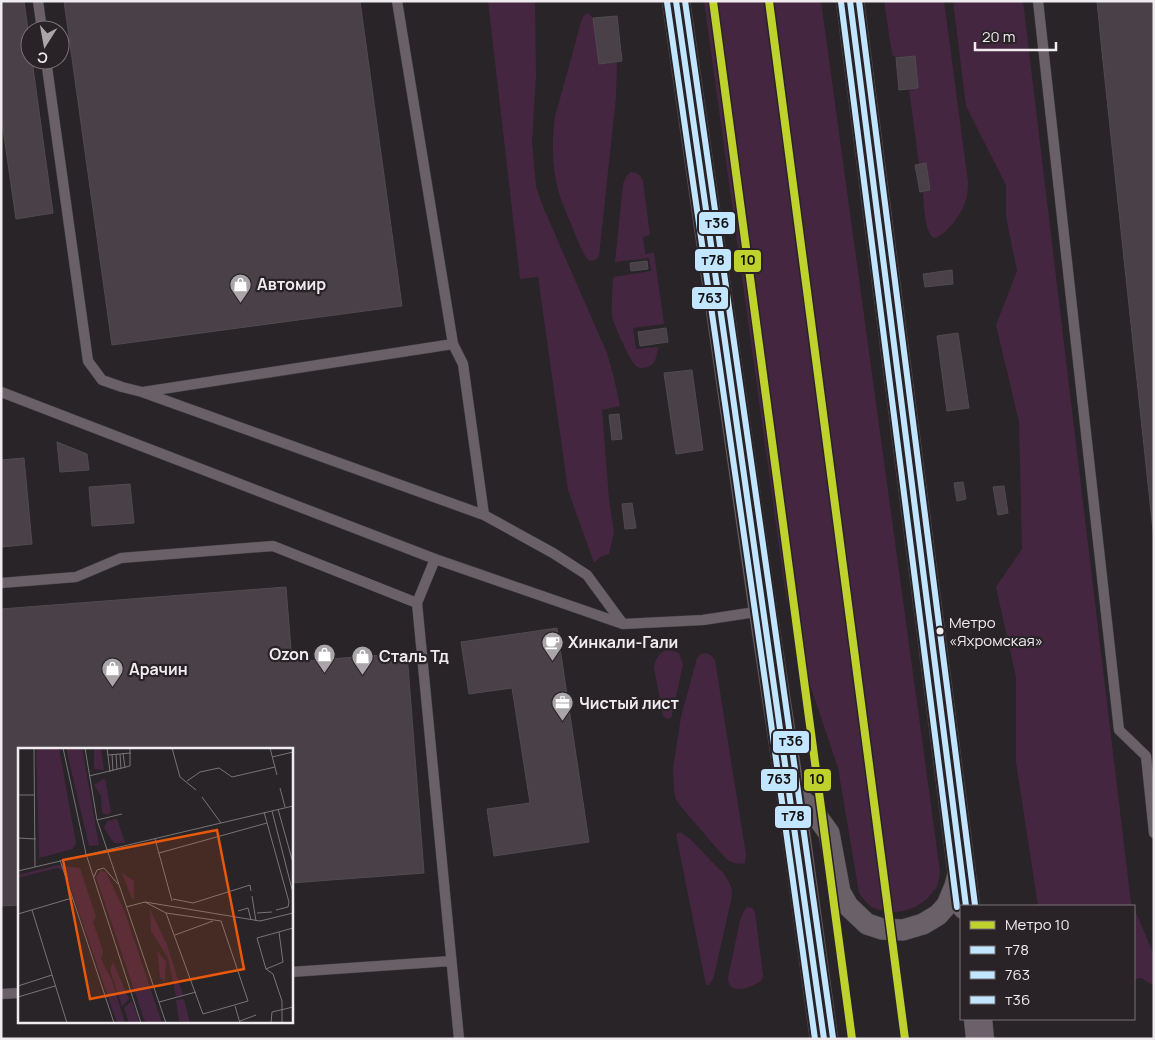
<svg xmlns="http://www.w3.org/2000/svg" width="1155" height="1040" viewBox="0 0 1155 1040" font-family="Manrope,sans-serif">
	<rect width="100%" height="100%" fill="#282427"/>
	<path fill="#452640" d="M 488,1 L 535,1 L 536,77 L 532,142 L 536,187 L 544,209 L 607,353 L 614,378 L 620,406 L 602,410 L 609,499 L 614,533 L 609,554 L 602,556 L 594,563 L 568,490 L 538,277 L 520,279 Z
		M 704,1 L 821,1 L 940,871 C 939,875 939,882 937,886 C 936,889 934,890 932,893 C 919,910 893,918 872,907 C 867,904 863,898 859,893 L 838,768 L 808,679 L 786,597 Z
		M 884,1 L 944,1 L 968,182 C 968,189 967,197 965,203 C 960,216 949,231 936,238 L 932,237 C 924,227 924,204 923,191 L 930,190 L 926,163 L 919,164 L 909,89 L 918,88 L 915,56 L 896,58 L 892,54 Z
		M 953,1 L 1023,1 L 1131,903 L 1133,906 L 1038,906 L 1016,762 L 1016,677 L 996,587 L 1022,549 L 1019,422 L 996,325 L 1017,271 L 1006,217 L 1006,185 L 966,106 Z
		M 588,13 L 593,18 L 599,64 L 617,62 L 616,97 L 599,256 L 595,260 L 590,261 C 583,256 579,243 575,234 C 571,223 566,213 562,202 C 552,175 551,145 555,117 L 581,22 L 584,15 Z
		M 631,172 C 638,173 641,175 643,181 L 650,235 L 643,237 L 645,254 L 654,253 L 664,324 L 633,328 L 636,349 L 658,347 C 657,355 656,364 648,367 C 644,368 639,369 636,366 C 631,363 615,327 613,320 C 610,308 613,290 613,277 L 651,271 L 649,258 L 615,262 L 623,184 C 625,179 626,175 631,172 Z
		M 666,650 L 674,651 L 679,653 L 683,664 L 672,715 L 671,718 L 667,719 L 663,716 L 654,668 C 655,659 658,654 666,650 Z
		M 706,653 L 712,656 L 715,660 L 746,855 L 745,863 C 737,865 733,863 726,859 L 682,808 L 676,800 L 674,791 L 673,768 L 681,717 L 697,658 L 701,654 Z
		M 680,832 L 690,839 L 724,874 L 729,882 L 732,890 L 731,901 L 715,971 L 713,979 L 709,985 L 706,985 L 676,834 Z
		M 747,907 L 752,908 L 755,912 L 763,975 L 762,980 C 754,987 728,997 728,978 L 740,920 L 744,911 Z
		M 1134,908 L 1154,955 L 1154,986 L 1141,978 L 1134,979 Z"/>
	<path fill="#4a4048" stroke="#4f4b4e" d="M 1,1 L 24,1 L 30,44 L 30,60 L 32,60 L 53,213 L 16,219 L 1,115 Z
		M 64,1 L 360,1 L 402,306 L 112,345 Z
		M 1097,1 L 1154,1 L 1154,540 L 1102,52 Z
		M 617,16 L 622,61 L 599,64 L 593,18 Z
		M 915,56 L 918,88 L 899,90 L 896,58 Z
		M 926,163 L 930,190 L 920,192 L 915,165 Z
		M 647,261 L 648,269 L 631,271 L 630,263 Z
		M 952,270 L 953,284 L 925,287 L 923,274 Z
		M 666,328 L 668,342 L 640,346 L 638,332 Z
		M 958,333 L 969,408 L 947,411 L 937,336 Z
		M 692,370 L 703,450 L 676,454 L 664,373 Z
		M 619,414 L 622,439 L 612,440 L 609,415 Z
		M 57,442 L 87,454 L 89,470 L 60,472 Z
		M 24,458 L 32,544 L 1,547 L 1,460 Z
		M 963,482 L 966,499 L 957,501 L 954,483 Z
		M 130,484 L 134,523 L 92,526 L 89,487 Z
		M 1004,486 L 1008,513 L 998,515 L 993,487 Z
		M 632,503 L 636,528 L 625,529 L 622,504 Z
		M 286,587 L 292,662 L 407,653 L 424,873 L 291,883 L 291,749 L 19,749 L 19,905 L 1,906 L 1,609 Z
		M 557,628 L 589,842 L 494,856 L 487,809 L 530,803 L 512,688 L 469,694 L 461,642 Z"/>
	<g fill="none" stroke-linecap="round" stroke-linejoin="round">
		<defs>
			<path id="service" d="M 38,1 L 42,30
				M 397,1 L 453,344 L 463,364 L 484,515
				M 1038,1 L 1119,730 L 1146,756 L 1154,833
				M 46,60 L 88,361 L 102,380 L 122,387 L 142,392 L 484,515 L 553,553 L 587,575 L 623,624
				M 1,392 L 435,559 L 623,624 L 703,620 L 762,611
				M 143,392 L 453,344
				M 435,559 L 417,603 L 459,1039
				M 1,583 L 76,577 L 121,558 L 273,546 L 417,603
				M 291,972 L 451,961
				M 1,994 L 19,993"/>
			<path id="minor" d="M 790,790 L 810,807 L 829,833 L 840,892 L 848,906 L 867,924 L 882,929 L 903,930 L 923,924 L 938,915 L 947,905 L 955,886 L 959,870"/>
			<path id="primary" d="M 676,1 L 763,611 L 790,790 L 824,1039
				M 850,1 L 966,906
				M 978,1019 L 980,1039"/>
		</defs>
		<use href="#service" stroke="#434143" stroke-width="11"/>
		<use href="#minor" stroke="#434143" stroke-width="22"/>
		<use href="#primary" stroke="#434143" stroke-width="29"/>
		<use href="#service" stroke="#6a6068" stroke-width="10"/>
		<use href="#minor" stroke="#6a6068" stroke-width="21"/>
		<use href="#primary" stroke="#6c606a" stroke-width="28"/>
		<defs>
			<path id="bus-1" d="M 676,1 C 725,347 777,693 824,1039
				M 850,1 L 966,906"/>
			<path id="bus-2" d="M 667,2 C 717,348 768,693 815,1039
				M 841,2 L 957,907"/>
			<path id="bus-3" d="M 685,1 C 734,347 785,692 833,1038
				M 859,1 L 975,905"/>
		</defs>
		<use href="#bus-1" stroke="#292328" stroke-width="10"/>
		<use href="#bus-2" stroke="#292328" stroke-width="10"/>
		<use href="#bus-3" stroke="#292328" stroke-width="10"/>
		<use href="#bus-1" stroke="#c2e6ff" stroke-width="6"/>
		<use href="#bus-2" stroke="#c2e6ff" stroke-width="6"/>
		<use href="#bus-3" stroke="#c2e6ff" stroke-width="6"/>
		<defs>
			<path id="metro-1" d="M 713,1 L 852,1039
				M 769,1 L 905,1039"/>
		</defs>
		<use href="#metro-1" stroke="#292328" stroke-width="11"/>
		<use href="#metro-1" stroke="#bed12c" stroke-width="8"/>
	</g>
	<defs>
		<symbol id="shop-pin" viewBox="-11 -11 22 30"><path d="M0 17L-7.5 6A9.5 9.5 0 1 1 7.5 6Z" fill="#a9a5a8" stroke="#292328"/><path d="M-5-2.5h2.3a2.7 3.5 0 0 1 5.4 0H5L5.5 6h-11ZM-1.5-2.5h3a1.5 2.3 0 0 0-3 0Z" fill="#fff"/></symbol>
		<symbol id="cafe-pin" viewBox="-11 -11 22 30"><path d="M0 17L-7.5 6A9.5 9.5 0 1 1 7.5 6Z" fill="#a9a5a8" stroke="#292328"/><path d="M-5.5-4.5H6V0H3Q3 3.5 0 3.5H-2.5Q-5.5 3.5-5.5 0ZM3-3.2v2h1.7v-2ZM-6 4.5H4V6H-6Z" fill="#fff"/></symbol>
		<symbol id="office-pin" viewBox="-11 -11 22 30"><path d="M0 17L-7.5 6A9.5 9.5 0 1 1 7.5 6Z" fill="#a9a5a8" stroke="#292328"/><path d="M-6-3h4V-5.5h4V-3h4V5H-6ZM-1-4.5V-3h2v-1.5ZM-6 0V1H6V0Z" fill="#fff"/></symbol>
	</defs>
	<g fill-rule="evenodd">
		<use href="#shop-pin" x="228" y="272" width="25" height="34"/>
		<use href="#cafe-pin" x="540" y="630" width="25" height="34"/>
		<use href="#shop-pin" x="312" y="642" width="25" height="34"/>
		<use href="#shop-pin" x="350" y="644" width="25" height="34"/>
		<use href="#shop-pin" x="100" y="656" width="25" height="34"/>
		<use href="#office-pin" x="550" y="690" width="25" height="34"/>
	</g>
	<circle fill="#efebee" stroke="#292328" stroke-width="2" cx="940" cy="631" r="4.5"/>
	<g text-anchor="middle" stroke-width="4.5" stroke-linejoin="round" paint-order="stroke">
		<g font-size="15" fill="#efebee" stroke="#292328" text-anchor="start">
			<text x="949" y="628">Метро<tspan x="949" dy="18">«Яхромская»</tspan></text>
		</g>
		<g font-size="16" font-weight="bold" fill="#efebee" stroke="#292328" text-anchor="start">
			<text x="257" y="290">Автомир</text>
			<text x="568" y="648">Хинкали-Гали</text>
			<text x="309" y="660" text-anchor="end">Ozon</text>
			<text x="379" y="662">Сталь Тд</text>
			<text x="129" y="675">Арачин</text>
			<text x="579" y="709">Чистый лист</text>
		</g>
	</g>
	<g transform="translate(18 748)">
		<rect width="275" height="275" fill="#282427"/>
		<path d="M 18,0 L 41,0 L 58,95 L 55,101 L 21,110 ZM 48,0 L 64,0 L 81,97 L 71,98 ZM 76,0 L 83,0 L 86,22 L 76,21 ZM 87,30 L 93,64 L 90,67 L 84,65 L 83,48 L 76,37 ZM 99,71 L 107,95 L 96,95 L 86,80 L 89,73 ZM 40,117 L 62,120 L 78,169 L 75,174 L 85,203 L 83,211 L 94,232 L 107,275 L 99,275 L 47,123 L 39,120 L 0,130 L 0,127 ZM 82,123 L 88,124 L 106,162 L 144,275 L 128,275 L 126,271 L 78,129 ZM 104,125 L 116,133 L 116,152 L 114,151 ZM 132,161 L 149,197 L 165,247 L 158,249 L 150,210 L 133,183 ZM 139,202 L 148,214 L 147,234 L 142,229 ZM 95,214 L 111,251 L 104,258 L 92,222 ZM 166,251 L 172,275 L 161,273 L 158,252 ZM 114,253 L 122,275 L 111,275 L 106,260 Z" fill="#452640"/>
		<path fill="none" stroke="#787477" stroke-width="1" d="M 16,0 L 17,119M 45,0 L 68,106 L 123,275M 67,0 L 79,72 L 148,275M 89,0 L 92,24M 154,0 L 162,29 L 178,42M 252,0 L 259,27M 105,5 L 107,20M 94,6 L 95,23M 98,6 L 99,22M 102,6 L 103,21M 90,7 L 113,5M 254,9 L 275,4M 71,28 L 112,18 L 112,0M 169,33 L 182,24 L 201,20 L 214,29 L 257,19M 262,40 L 267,59M 0,47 L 17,47M 184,49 L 203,75M 260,61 L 275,115M 254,63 L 275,145M 246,64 L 271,154 L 270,159 L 258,162M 79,72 L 104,66M 0,90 L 18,91M 137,91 L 154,153M 141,105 L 249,75M 42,112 L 96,275M 0,123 L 275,58M 76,129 L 79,122 L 86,120 L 100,136M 234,148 L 238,173M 155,151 L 175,155 L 232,137 L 233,143M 127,154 L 148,165 L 203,173 L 230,253 L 185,266 L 148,165M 108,159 L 127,154 L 242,173 L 275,165M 14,162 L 49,275M 220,163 L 230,160 L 233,172M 239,165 L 254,164M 0,166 L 54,150M 157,187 L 195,173M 248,221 L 265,214 L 261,184M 0,238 L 34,227M 0,249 L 37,238M 141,254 L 178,244M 217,258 L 222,275M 222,273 L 238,267M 253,275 L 254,264 L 275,259M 264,275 L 264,253 L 255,226 L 248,221 L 239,190 L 275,180"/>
		<path fill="#e8590c" fill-opacity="0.15" stroke="#e8590c" stroke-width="2.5" d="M 199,82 L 226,221 L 72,251 L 45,112 Z"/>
		<rect width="275" height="275" fill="none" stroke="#efebee" stroke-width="2.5"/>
	</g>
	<g stroke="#292328" stroke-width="2">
		<rect x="698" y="211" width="38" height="24" rx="5" fill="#c2e6ff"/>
		<rect x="694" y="248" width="38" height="24" rx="5" fill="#c2e6ff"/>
		<rect x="733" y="249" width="29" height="24" rx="5" fill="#bed12c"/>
		<rect x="691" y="286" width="38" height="24" rx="5" fill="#c2e6ff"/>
		<rect x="772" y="730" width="38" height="24" rx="5" fill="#c2e6ff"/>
		<rect x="803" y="768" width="29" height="24" rx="5" fill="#bed12c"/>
		<rect x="760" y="768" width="38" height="24" rx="5" fill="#c2e6ff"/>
		<rect x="774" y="805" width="38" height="24" rx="5" fill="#c2e6ff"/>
	</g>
	<g font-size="14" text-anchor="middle" font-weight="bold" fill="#111">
		<text x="717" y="228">т36</text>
		<text x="713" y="265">т78</text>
		<text x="748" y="265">10</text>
		<text x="710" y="303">763</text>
		<text x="791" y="746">т36</text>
		<text x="817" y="784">10</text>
		<text x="779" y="784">763</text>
		<text x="793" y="821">т78</text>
	</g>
	<rect width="1155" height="1040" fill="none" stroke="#efebee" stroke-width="5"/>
	<rect x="960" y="905" width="175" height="115" fill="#292328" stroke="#787377"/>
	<rect x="970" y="921" width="25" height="8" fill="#bed12c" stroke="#787377"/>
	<text x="1005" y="930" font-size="15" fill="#efebee">Метро 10</text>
	<rect x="970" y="946" width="25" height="8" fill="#c2e6ff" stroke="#787377"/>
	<text x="1005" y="955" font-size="15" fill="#efebee">т78</text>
	<rect x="970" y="971" width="25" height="8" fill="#c2e6ff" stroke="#787377"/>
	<text x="1005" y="980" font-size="15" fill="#efebee">763</text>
	<rect x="970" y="996" width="25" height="8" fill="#c2e6ff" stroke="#787377"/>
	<text x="1005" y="1005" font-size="15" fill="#efebee">т36</text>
	<g transform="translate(45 45) rotate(191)"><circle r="24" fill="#292328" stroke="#787377"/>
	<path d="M0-4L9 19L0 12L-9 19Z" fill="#a9a5a8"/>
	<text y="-8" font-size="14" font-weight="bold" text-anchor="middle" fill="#efebee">С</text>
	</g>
	<path d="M975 42v8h81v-8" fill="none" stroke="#efebee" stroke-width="2.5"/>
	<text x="982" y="42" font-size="15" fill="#efebee" stroke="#292328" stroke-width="4" paint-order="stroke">20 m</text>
</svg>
